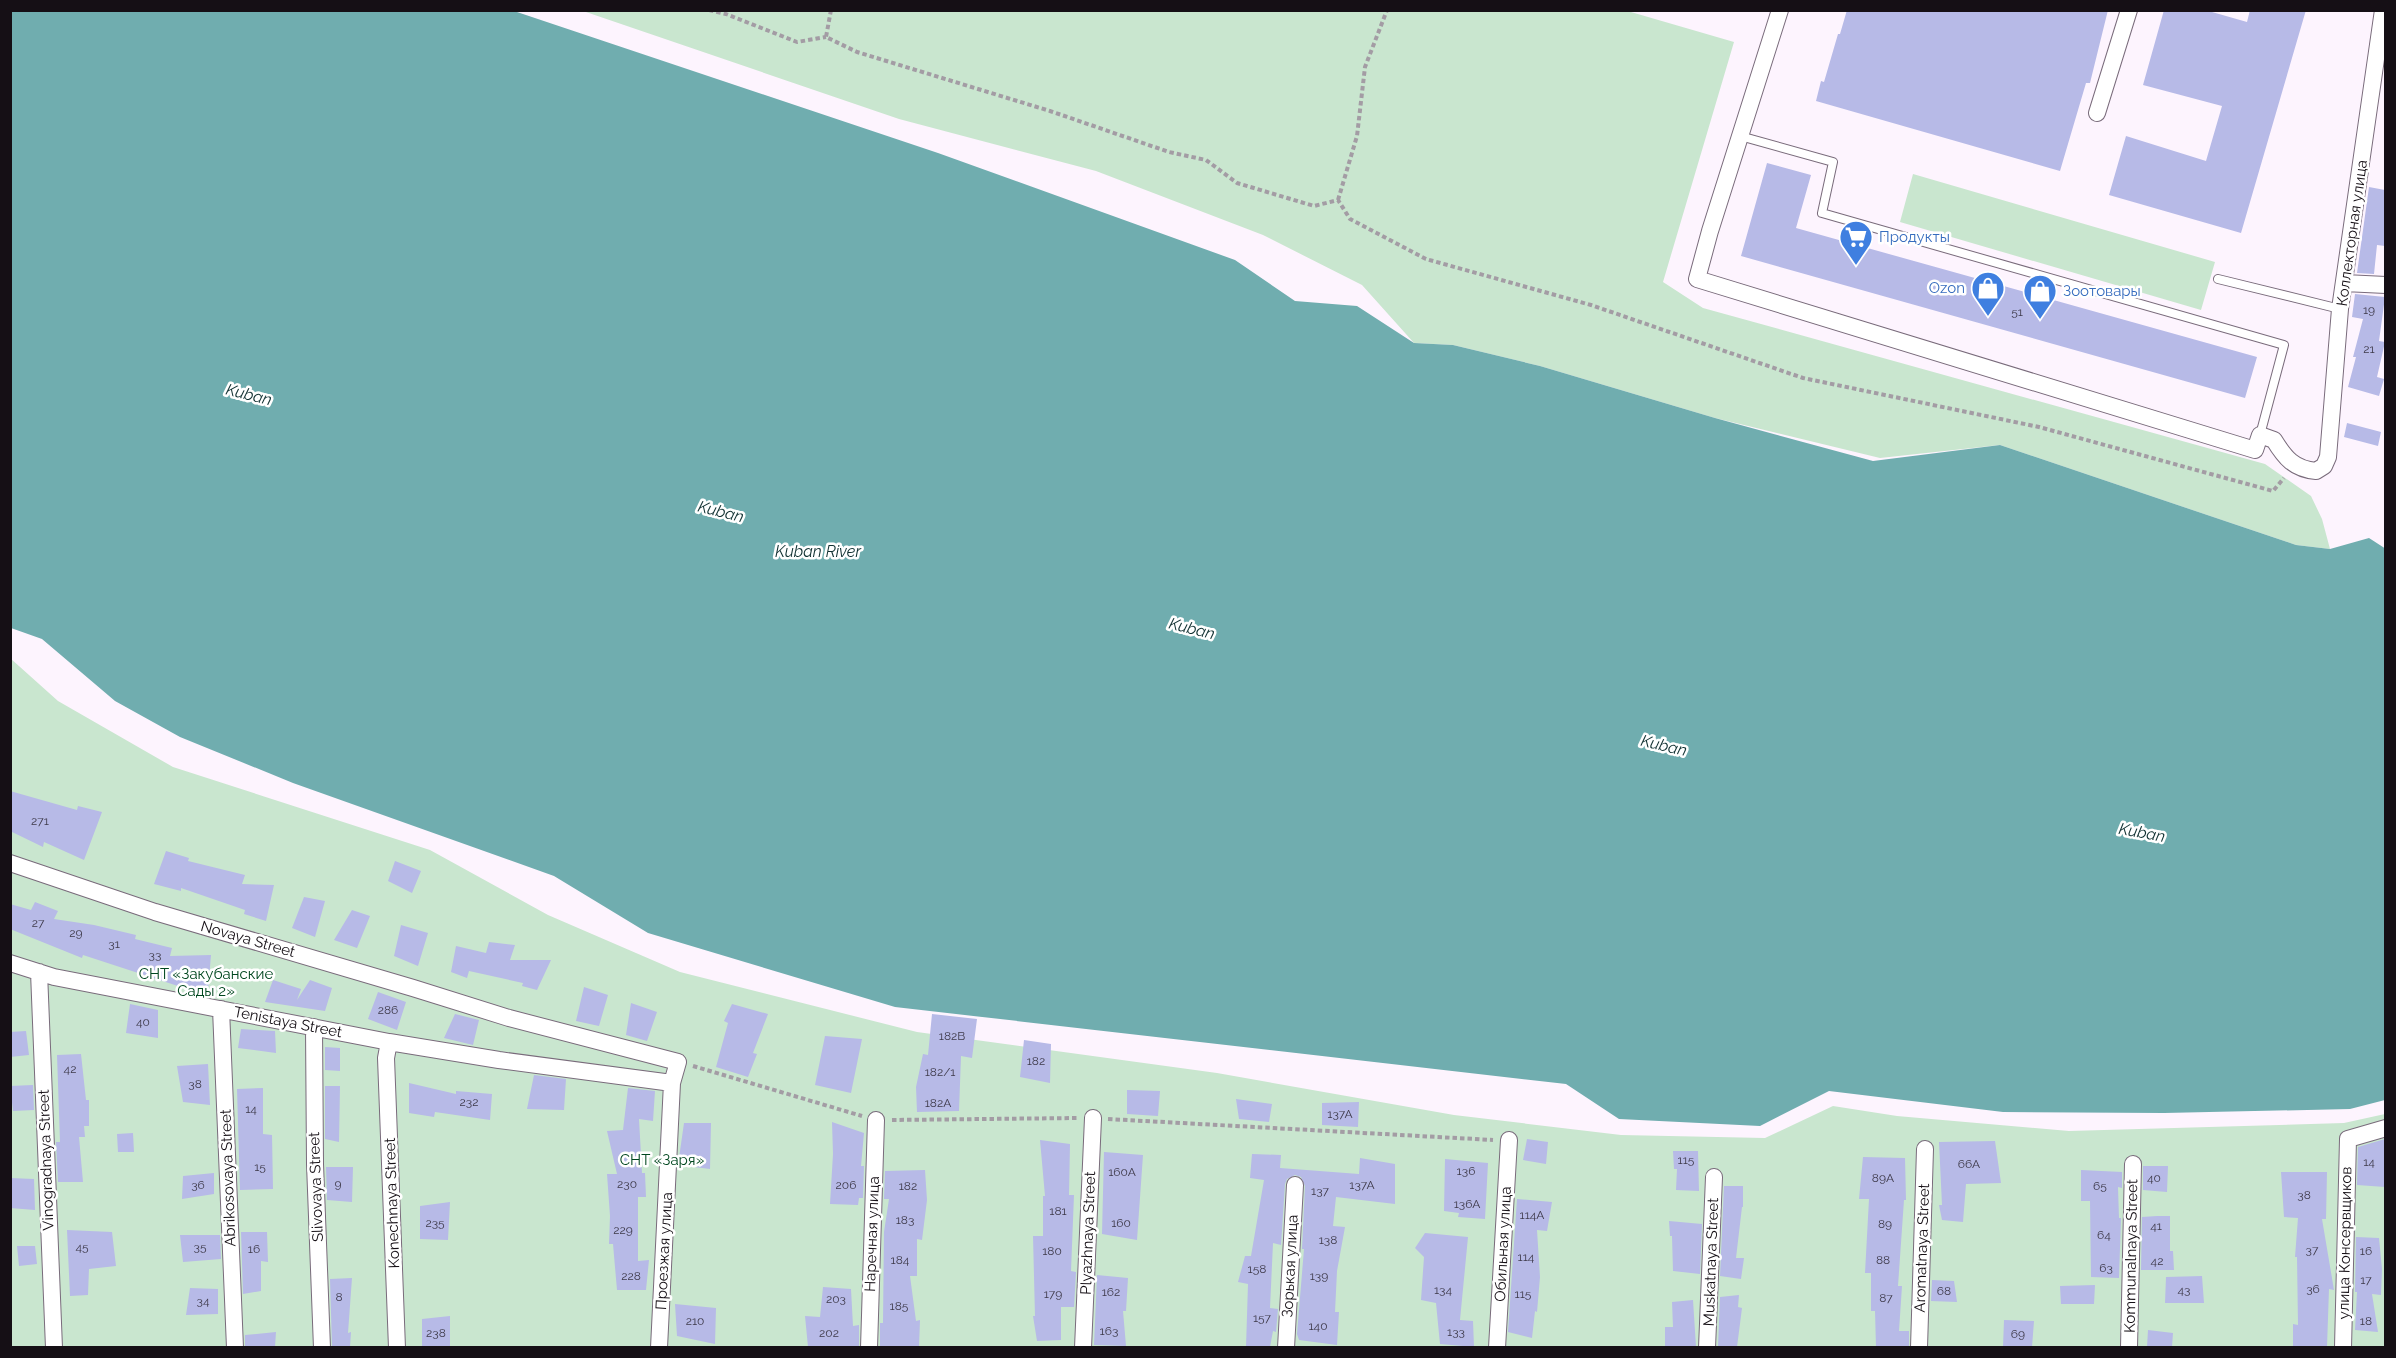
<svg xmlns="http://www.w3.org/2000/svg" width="2396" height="1358" viewBox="0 0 2396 1358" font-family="Raleway,sans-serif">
	<rect width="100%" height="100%" fill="#fdf4fe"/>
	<path fill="#c9e6cf" d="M 1624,10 L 1734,42 L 1663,282 L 1703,308 L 2265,464 L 2311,496 L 2322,519 L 2330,549 L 2296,545 L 2000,445 L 1880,458 L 1715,418 L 1540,366 L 1453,345 L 1414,343 L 1362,285 L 1263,235 L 1096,171 L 899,119 L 583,11 Z
		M 1913,174 L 2215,262 L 2201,310 L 1900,222 Z
		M 10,658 L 58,701 L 173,767 L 430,850 L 548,915 L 680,972 L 917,1032 L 1217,1073 L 1454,1115 L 1621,1135 L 1765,1138 L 1833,1106 L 1897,1116 L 2069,1131 L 2344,1123 L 2385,1114 L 2385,1347 L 11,1347 Z"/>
	<path fill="#70adaf" d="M 11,10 L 514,11 L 938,153 L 1235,260 L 1295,301 L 1357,306 L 1414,343 L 1453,345 L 1540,366 L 1715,418 L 1873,461 L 2000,445 L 2296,545 L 2330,549 L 2369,538 L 2386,549 L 2385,1100 L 2350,1109 L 2164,1113 L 2003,1112 L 1829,1091 L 1760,1126 L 1619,1119 L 1566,1084 L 895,1007 L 648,933 L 554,876 L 293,783 L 180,737 L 115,701 L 42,639 L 11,628 Z"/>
	<path fill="#b7bae7" d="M 1847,10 L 2108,10 L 2090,83 L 2086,83 L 2060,171 L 1816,101 L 1821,81 L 1824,82 L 1838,34 L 1840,34 Z
		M 2164,10 L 2205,10 L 2247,22 L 2250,10 L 2306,10 L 2241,233 L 2109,195 L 2126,136 L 2206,161 L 2222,106 L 2143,85 Z
		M 1767,163 L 1811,175 L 1796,228 L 2257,357 L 2245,398 L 1741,256 Z
		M 2369,187 L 2385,190 L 2385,246 L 2377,245 L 2374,274 L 2357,273 Z
		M 2355,294 L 2385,297 L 2379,341 L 2385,342 L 2377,377 L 2384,379 L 2379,396 L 2348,387 L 2356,357 L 2353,357 L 2363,319 L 2352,317 Z
		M 2347,423 L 2381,432 L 2378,446 L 2344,437 Z
		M 10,791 L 77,810 L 78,806 L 102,812 L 84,860 L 44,842 L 43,847 L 10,831 Z
		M 166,851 L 189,858 L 188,861 L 245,875 L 242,884 L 274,885 L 266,921 L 244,914 L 245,910 L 181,888 L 181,891 L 154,884 Z
		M 395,861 L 421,871 L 412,893 L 388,881 Z
		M 304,897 L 325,901 L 315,937 L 292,928 Z
		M 35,902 L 58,911 L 54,919 L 94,925 L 136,935 L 135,939 L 172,948 L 170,956 L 211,955 L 208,991 L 181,987 L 83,955 L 82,958 L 10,929 L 10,904 L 31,910 Z
		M 352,910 L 370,916 L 357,948 L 334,940 Z
		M 401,925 L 428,933 L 418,966 L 394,956 Z
		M 489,942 L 515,945 L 510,960 L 551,960 L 537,990 L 522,986 L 523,983 L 469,971 L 467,978 L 451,972 L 456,946 L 486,953 Z
		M 273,980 L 301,989 L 297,1000 L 310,980 L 332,988 L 325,1011 L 265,1002 Z
		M 584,987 L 608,995 L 599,1026 L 576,1021 Z
		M 378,992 L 406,1002 L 397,1030 L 368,1019 Z
		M 631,1003 L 657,1012 L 647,1041 L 626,1035 Z
		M 130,1004 L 158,1010 L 158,1038 L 126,1033 Z
		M 732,1004 L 768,1014 L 753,1053 L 757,1054 L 748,1077 L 716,1067 L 728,1023 L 724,1021 Z
		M 455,1014 L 479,1020 L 473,1045 L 444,1038 Z
		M 932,1014 L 977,1019 L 972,1058 L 961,1056 L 959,1111 L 917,1112 L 916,1087 L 923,1054 L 928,1055 Z
		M 241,1029 L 275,1031 L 276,1053 L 238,1048 Z
		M 26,1031 L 29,1055 L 10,1057 L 10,1032 Z
		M 825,1036 L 862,1039 L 851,1093 L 815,1085 Z
		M 1024,1040 L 1051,1044 L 1050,1083 L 1020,1077 Z
		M 325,1047 L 340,1048 L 340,1071 L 325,1070 Z
		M 81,1054 L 86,1100 L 89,1100 L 89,1126 L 84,1126 L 85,1137 L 79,1137 L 83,1182 L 58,1182 L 56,1142 L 60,1142 L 57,1055 Z
		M 208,1064 L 210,1105 L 183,1102 L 177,1066 Z
		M 534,1075 L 566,1079 L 564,1110 L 527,1109 Z
		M 409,1083 L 456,1094 L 456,1091 L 492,1094 L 490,1120 L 435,1112 L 434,1117 L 409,1113 Z
		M 33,1085 L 34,1110 L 13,1111 L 10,1086 Z
		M 325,1086 L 340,1086 L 339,1142 L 325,1139 Z
		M 263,1088 L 263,1134 L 272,1135 L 273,1189 L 240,1190 L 237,1089 Z
		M 628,1088 L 655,1091 L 653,1121 L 639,1119 L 642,1173 L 645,1173 L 646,1197 L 638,1197 L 638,1261 L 649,1260 L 646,1290 L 617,1290 L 613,1244 L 609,1244 L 610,1216 L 607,1174 L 617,1174 L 607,1131 L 623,1130 Z
		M 1127,1090 L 1160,1091 L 1158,1116 L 1127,1114 Z
		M 1236,1099 L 1272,1104 L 1269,1122 L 1239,1119 Z
		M 1359,1102 L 1358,1127 L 1322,1125 L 1322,1103 Z
		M 832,1122 L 864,1133 L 861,1166 L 864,1166 L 863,1198 L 859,1198 L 858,1205 L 830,1204 L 833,1154 Z
		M 684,1123 L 711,1123 L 710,1169 L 678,1165 Z
		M 133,1133 L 134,1152 L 118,1152 L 117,1134 Z
		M 1527,1139 L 1548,1142 L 1546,1164 L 1523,1160 Z
		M 2385,1139 L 2385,1187 L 2357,1185 L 2358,1147 Z
		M 1040,1140 L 1070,1144 L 1069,1195 L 1074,1195 L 1071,1271 L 1076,1272 L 1074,1307 L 1061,1307 L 1061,1340 L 1037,1341 L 1033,1316 L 1035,1316 L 1033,1236 L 1043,1236 L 1043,1196 L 1045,1196 Z
		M 1995,1141 L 2001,1183 L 1966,1184 L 1963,1222 L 1942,1220 L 1939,1205 L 1942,1205 L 1939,1142 Z
		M 1673,1151 L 1698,1151 L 1699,1191 L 1676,1190 L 1677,1169 L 1674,1169 Z
		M 1104,1152 L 1143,1155 L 1137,1240 L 1102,1234 Z
		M 1252,1154 L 1281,1155 L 1280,1168 L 1359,1174 L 1360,1158 L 1395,1164 L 1395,1204 L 1336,1197 L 1333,1226 L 1345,1227 L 1337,1271 L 1335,1312 L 1339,1312 L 1337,1345 L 1299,1340 L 1297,1334 L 1304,1249 L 1302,1249 L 1305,1186 L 1301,1177 L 1295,1175 L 1287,1179 L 1285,1184 L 1281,1245 L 1273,1243 L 1270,1308 L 1278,1309 L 1276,1332 L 1273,1331 L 1270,1347 L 1246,1347 L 1248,1284 L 1238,1282 L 1245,1256 L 1251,1256 L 1264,1180 L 1250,1178 Z
		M 1863,1157 L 1905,1158 L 1906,1200 L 1904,1200 L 1898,1286 L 1902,1286 L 1899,1331 L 1909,1331 L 1909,1347 L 1876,1347 L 1875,1311 L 1871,1311 L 1871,1273 L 1865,1273 L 1869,1199 L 1859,1199 Z
		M 1445,1159 L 1488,1163 L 1485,1219 L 1458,1217 L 1459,1213 L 1444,1211 Z
		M 2143,1166 L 2168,1166 L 2167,1192 L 2143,1190 Z
		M 326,1167 L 353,1167 L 352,1202 L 327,1200 Z
		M 925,1170 L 927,1200 L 922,1240 L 917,1239 L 917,1276 L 910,1276 L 916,1321 L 920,1320 L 919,1347 L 880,1347 L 880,1323 L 883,1323 L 884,1232 L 889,1199 L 884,1199 L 885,1171 Z
		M 2081,1170 L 2122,1172 L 2122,1188 L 2118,1187 L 2119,1218 L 2121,1218 L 2119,1278 L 2091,1277 L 2090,1201 L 2081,1201 Z
		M 2281,1172 L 2327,1172 L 2326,1219 L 2322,1219 L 2334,1290 L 2329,1289 L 2327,1347 L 2293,1346 L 2293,1324 L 2298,1325 L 2297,1257 L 2295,1257 L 2298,1218 L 2284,1217 Z
		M 214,1173 L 214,1194 L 182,1199 L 183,1176 Z
		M 10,1178 L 34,1179 L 35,1210 L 10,1208 Z
		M 1724,1186 L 1743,1186 L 1743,1207 L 1742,1207 L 1736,1258 L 1744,1258 L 1741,1279 L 1720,1276 Z
		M 1517,1199 L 1552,1202 L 1547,1231 L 1537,1230 L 1540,1277 L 1537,1312 L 1535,1311 L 1532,1338 L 1508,1332 Z
		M 450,1202 L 448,1240 L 420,1239 L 420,1206 Z
		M 2157,1216 L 2170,1216 L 2170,1251 L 2173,1251 L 2174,1270 L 2141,1270 L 2142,1217 Z
		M 1669,1221 L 1702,1224 L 1700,1274 L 1673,1271 L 1672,1236 L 1670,1236 Z
		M 67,1230 L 112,1232 L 116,1266 L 89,1269 L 88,1295 L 70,1296 Z
		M 241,1232 L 267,1232 L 268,1262 L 261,1261 L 261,1291 L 243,1294 Z
		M 1425,1233 L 1468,1237 L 1460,1320 L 1473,1321 L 1474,1347 L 1440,1344 L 1436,1303 L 1421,1300 L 1424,1257 L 1415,1248 Z
		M 180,1235 L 220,1235 L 221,1259 L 183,1262 Z
		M 2356,1237 L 2379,1238 L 2382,1269 L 2381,1295 L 2372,1294 L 2378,1332 L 2355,1330 L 2357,1292 L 2355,1292 Z
		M 17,1246 L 35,1246 L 37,1264 L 19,1266 Z
		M 1097,1275 L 1128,1278 L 1126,1311 L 1123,1311 L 1126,1346 L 1094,1345 Z
		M 2202,1276 L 2204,1303 L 2165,1303 L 2166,1277 Z
		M 352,1278 L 348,1333 L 351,1332 L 350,1347 L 332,1347 L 330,1279 Z
		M 1932,1280 L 1954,1281 L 1957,1302 L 1931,1301 Z
		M 2095,1285 L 2094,1304 L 2061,1304 L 2060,1286 Z
		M 823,1287 L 851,1289 L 853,1326 L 859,1325 L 859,1347 L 808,1347 L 805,1316 L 820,1317 Z
		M 190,1288 L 218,1289 L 218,1314 L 186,1315 Z
		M 1739,1295 L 1738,1307 L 1742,1308 L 1737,1347 L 1718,1347 L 1720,1297 Z
		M 1693,1300 L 1696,1347 L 1665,1346 L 1665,1327 L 1673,1327 L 1672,1302 Z
		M 675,1304 L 716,1308 L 715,1344 L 677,1336 Z
		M 450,1316 L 450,1347 L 422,1347 L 422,1319 Z
		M 2004,1320 L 2034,1321 L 2032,1347 L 2003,1347 Z
		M 2148,1330 L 2173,1333 L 2172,1347 L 2147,1347 Z
		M 276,1332 L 275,1347 L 245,1347 L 245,1335 Z"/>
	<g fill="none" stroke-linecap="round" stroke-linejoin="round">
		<defs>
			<path id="lane" d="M 1740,136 L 1833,162 L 1822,213 L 2284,345 L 2260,435
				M 2218,279 L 2340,309"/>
			<path id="street" d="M 1780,10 L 1710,231 L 1697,279 L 2255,450 L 2260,435 L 2274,440 C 2285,458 2294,469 2316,471 L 2324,466 L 2328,457 L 2340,309 L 2383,10
				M 2097,113 L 2129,10
				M 2344,283 L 2386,285
				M 10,863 L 155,912 L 413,988 L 509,1018 L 678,1062 L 672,1083 L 659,1348
				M 10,963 L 54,977 L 389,1042 L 499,1060 L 672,1083
				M 39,972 L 54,1348
				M 221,1009 L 235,1348
				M 314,1027 L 315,1164 L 322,1348
				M 389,1042 L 386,1058 L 397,1348
				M 869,1348 L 876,1120
				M 1083,1348 L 1093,1118
				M 1286,1348 L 1295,1185
				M 1497,1348 L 1509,1140
				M 1707,1348 L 1714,1177
				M 1919,1348 L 1925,1149
				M 2129,1348 L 2133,1164
				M 2343,1348 L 2348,1139 L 2386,1128"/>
		</defs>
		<use href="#lane" stroke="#796b7b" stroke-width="10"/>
		<use href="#street" stroke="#796b7b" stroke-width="18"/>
		<path stroke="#a39ca4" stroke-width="4" stroke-dasharray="4.5 3" stroke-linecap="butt" d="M 709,10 L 726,14 L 797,42 L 826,37
			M 831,10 L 826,37 L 857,52 L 1050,111 L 1169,152 L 1206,160 L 1237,183 L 1314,206 L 1338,200 L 1350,219 L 1426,259 L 1591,305 L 1803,378 L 2039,427 L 2273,491 L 2284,478
			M 1338,200 L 1357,136 L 1365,67 L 1387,10
			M 693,1066 L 862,1116
			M 1108,1119 L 1493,1140
			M 892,1120 L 1077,1118"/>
		<use href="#lane" stroke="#fff" stroke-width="8"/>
		<use href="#street" stroke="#fff" stroke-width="16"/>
	</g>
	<defs>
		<symbol id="supermarket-pin" viewBox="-11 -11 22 30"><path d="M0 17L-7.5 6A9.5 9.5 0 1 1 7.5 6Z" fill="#3f7fe0" stroke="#fff"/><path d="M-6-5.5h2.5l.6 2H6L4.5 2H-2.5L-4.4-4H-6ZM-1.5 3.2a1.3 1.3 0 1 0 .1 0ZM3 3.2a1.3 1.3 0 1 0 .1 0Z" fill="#fff"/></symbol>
		<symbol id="shop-pin" viewBox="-11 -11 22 30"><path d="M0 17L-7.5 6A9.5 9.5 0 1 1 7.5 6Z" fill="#3f7fe0" stroke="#fff"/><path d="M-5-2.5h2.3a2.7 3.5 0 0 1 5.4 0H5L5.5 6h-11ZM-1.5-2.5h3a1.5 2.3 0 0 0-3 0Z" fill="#fff"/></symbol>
	</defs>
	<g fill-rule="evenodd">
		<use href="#supermarket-pin" x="1837" y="218" width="38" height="52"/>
		<use href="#shop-pin" x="1969" y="269" width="38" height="52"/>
		<use href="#shop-pin" x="2021" y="272" width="38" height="52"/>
	</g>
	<g text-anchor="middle" stroke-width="5" stroke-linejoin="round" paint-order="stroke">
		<g font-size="12" fill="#3e3a4a">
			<text x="2369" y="314">19</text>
			<text x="2017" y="316">51</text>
			<text x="2369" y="353">21</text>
			<text x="40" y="825">271</text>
			<text x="38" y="927">27</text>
			<text x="76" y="937">29</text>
			<text x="114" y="948">31</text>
			<text x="155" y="959">33</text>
			<text x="388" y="1014">286</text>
			<text x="143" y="1026">40</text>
			<text x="952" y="1040">182В</text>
			<text x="1036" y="1065">182</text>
			<text x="70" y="1073">42</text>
			<text x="940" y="1076">182/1</text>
			<text x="195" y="1088">38</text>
			<text x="469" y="1106">232</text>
			<text x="938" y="1107">182А</text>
			<text x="251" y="1113">14</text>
			<text x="1340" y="1118">137А</text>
			<text x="1686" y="1164">115</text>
			<text x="2369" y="1166">14</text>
			<text x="1969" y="1168">66А</text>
			<text x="260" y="1171">15</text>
			<text x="1466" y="1175">136</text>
			<text x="1122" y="1176">160А</text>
			<text x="1883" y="1182">89А</text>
			<text x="2154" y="1182">40</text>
			<text x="338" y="1188">9</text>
			<text x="627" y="1188">230</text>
			<text x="198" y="1189">36</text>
			<text x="846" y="1189">206</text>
			<text x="1362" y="1189">137А</text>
			<text x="908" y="1190">182</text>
			<text x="2100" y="1190">65</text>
			<text x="1320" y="1195">137</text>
			<text x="2304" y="1199">38</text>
			<text x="1467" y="1208">136А</text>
			<text x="1058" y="1215">181</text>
			<text x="1532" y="1219">114А</text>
			<text x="905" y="1224">183</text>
			<text x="435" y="1227">235</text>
			<text x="1121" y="1227">160</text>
			<text x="1885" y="1228">89</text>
			<text x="2156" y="1230">41</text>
			<text x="623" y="1234">229</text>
			<text x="2104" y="1239">64</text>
			<text x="1328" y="1244">138</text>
			<text x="82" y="1251">45</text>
			<text x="200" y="1251">35</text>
			<text x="254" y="1253">16</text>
			<text x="2312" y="1254">37</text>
			<text x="1052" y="1255">180</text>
			<text x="2366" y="1255">16</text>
			<text x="1526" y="1261">114</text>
			<text x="900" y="1264">184</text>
			<text x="1883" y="1264">88</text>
			<text x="2157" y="1265">42</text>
			<text x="2106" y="1272">63</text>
			<text x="1257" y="1273">158</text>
			<text x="631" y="1280">228</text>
			<text x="1319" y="1280">139</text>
			<text x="2366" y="1284">17</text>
			<text x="2313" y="1293">36</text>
			<text x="1443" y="1294">134</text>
			<text x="2184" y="1294">43</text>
			<text x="1944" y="1295">68</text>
			<text x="1111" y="1296">162</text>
			<text x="1053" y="1298">179</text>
			<text x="1523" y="1298">115</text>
			<text x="339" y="1301">8</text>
			<text x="1886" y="1302">87</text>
			<text x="836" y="1303">203</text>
			<text x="203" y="1305">34</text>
			<text x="899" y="1310">185</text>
			<text x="1262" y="1322">157</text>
			<text x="695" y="1325">210</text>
			<text x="2366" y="1325">18</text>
			<text x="1318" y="1330">140</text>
			<text x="1109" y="1335">163</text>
			<text x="1456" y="1336">133</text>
			<text x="436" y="1337">238</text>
			<text x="829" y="1337">202</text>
			<text x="2018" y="1338">69</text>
		</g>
		<g font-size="15" fill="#150f15" stroke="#fff">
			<text transform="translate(2352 233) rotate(-82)" y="5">Коллекторная улица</text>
			<text transform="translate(248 939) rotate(16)" y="5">Novaya Street</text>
			<text transform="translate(288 1022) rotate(11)" y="5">Tenistaya Street</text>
			<text transform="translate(46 1160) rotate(-92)" y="5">Vinogradnaya Street</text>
			<text transform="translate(228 1178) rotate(-92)" y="5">Abrikosovaya Street</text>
			<text transform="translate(316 1187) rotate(-92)" y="5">Slivovaya Street</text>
			<text transform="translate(392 1203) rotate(-92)" y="5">Konechnaya Street</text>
			<text transform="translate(1088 1233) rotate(-88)" y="5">Plyazhnaya Street</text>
			<text transform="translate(872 1234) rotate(-88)" y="5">Наречная улица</text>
			<text transform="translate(2345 1243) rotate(-89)" y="5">улица Консервщиков</text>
			<text transform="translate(1503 1244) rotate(-87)" y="5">Обильная улица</text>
			<text transform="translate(1922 1248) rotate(-88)" y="5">Aromatnaya Street</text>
			<text transform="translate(664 1251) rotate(-87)" y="5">Проезжая улица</text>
			<text transform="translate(2131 1256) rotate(-89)" y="5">Kommunalnaya Street</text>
			<text transform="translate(1711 1262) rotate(-88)" y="5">Muskatnaya Street</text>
			<text transform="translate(1290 1266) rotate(-87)" y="5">Зорькая улица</text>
		</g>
		<g font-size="15" fill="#366cbe" stroke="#fff" text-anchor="start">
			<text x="1879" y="242">Продукты</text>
			<text x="1965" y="293" text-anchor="end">Ozon</text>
			<text x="2063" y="296">Зоотовары</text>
		</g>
		<g font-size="15" fill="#00471f" stroke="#fff">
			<text x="206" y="979">СНТ «Закубанские<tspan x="206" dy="17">Сады 2»</tspan></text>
			<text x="662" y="1165">СНТ «Заря»</text>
		</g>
		<g font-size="16" font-style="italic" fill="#0f2f30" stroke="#fff">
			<text transform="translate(249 394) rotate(14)" y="6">Kuban</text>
			<text transform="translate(721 511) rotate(14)" y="6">Kuban</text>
			<text x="818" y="557">Kuban River</text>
			<text transform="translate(1192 628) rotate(14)" y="6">Kuban</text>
			<text transform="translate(1664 745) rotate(13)" y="6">Kuban</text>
			<text transform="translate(2142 832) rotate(10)" y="6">Kuban</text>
		</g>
	</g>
	<rect width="2396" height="1358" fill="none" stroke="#150f15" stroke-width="24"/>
</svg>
